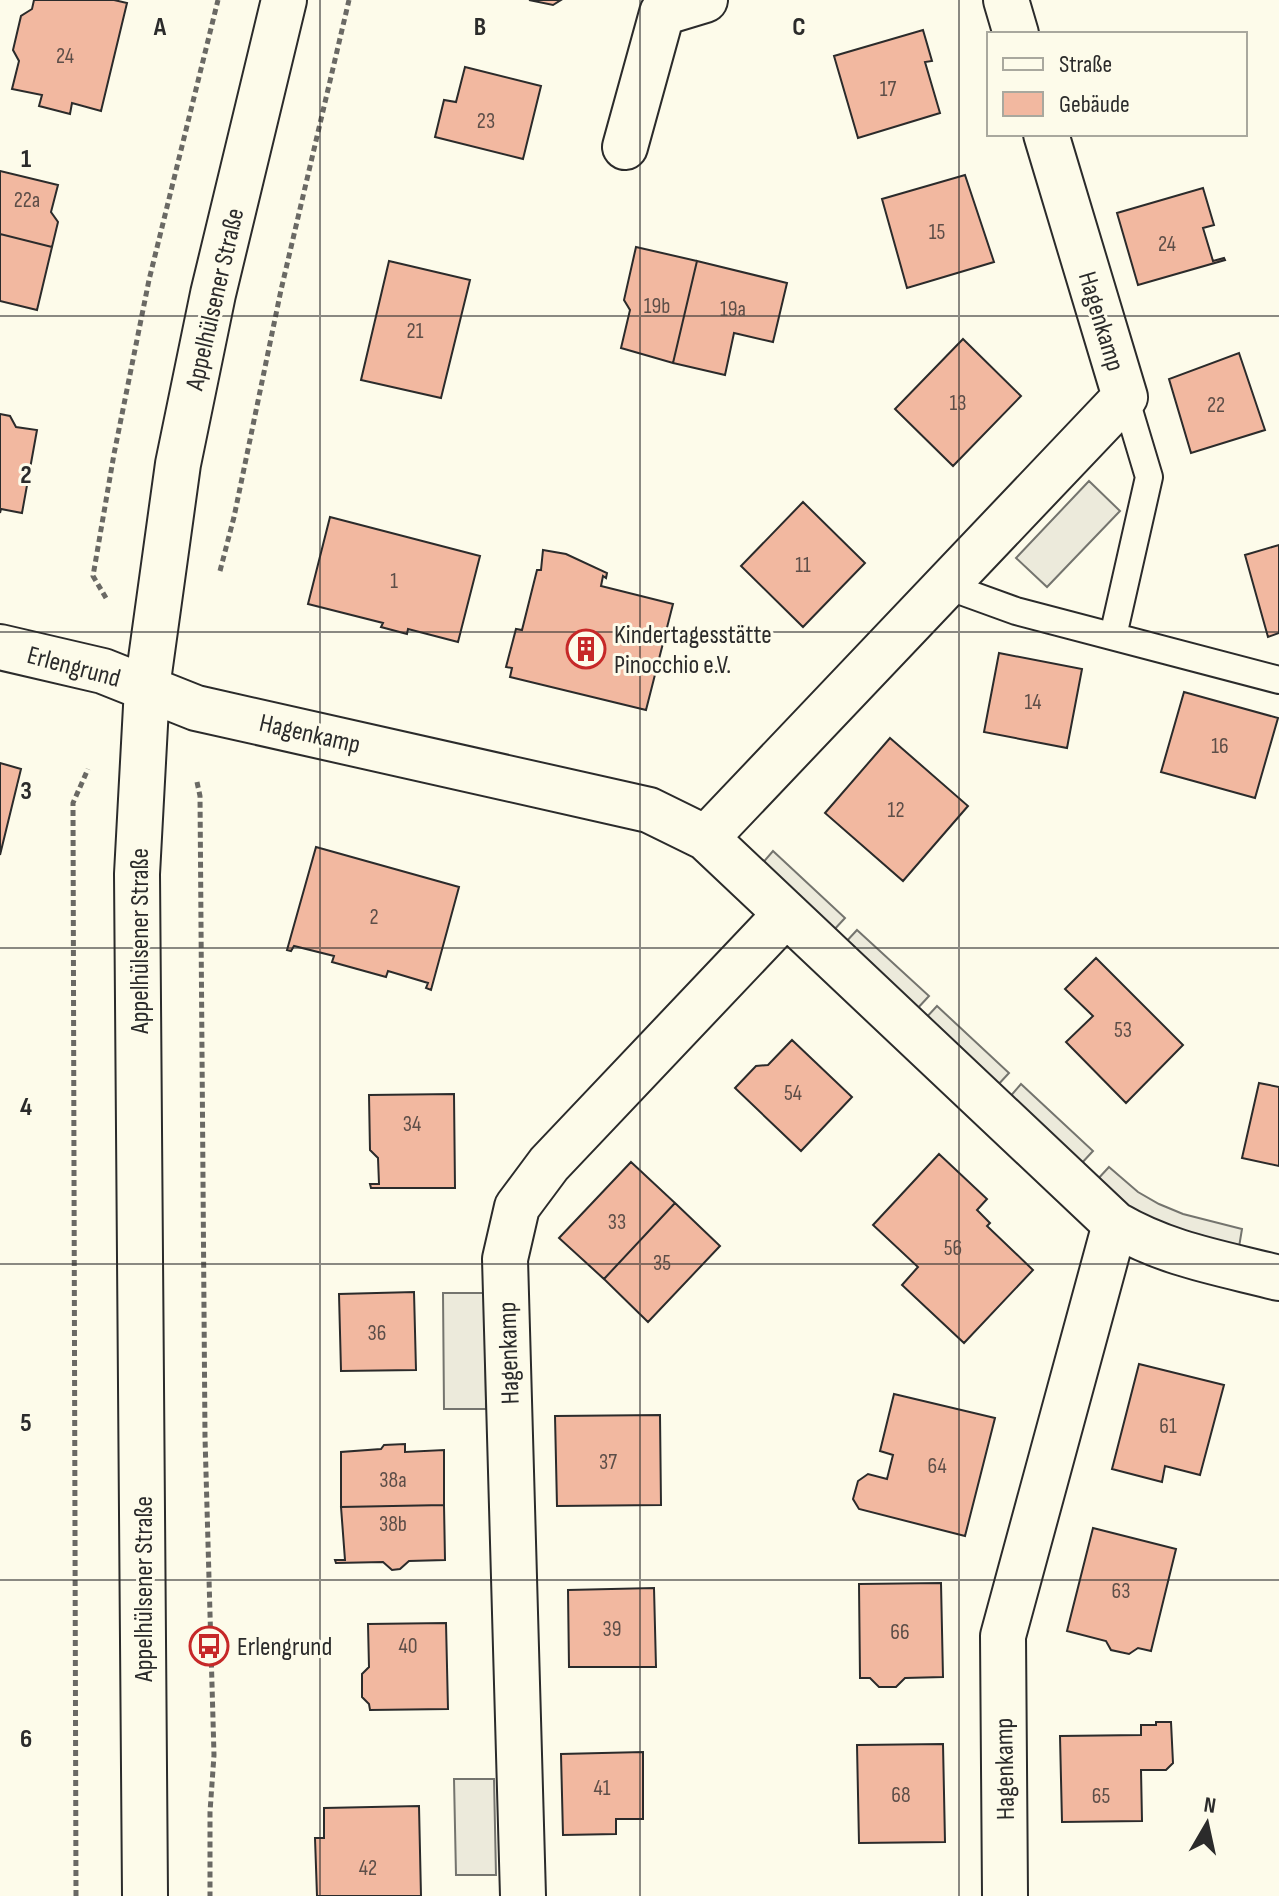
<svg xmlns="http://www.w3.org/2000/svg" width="1279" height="1896" viewBox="0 0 1279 1896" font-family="'Sofia Sans Condensed',sans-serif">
	<rect width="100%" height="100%" fill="#fdfbea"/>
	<path fill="#eceadb" stroke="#74746e" stroke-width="2" d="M 1089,481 L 1120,511 L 1047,587 L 1016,558 Z
		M 773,851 L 845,918 L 832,932 L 760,866 Z
		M 857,930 L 929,996 L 916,1010 L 844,944 Z
		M 937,1006 L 1009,1073 L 996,1087 L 924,1020 Z
		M 1021,1084 L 1093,1151 L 1080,1165 L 1008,1099 Z
		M 1109,1167 L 1138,1192 L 1159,1204 L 1183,1214 L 1242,1229 L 1239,1247 L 1174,1232 L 1123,1206 L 1096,1181 Z
		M 443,1293 L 485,1293 L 486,1409 L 444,1409 Z
		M 454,1779 L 494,1779 L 496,1875 L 456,1875 Z"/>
	<path fill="#f2b8a0" stroke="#2b2b2b" stroke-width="2" d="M 34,0 L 114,0 L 127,3 L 101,111 L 72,103 L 70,114 L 39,106 L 42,95 L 12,89 L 19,61 L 13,50 L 21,16 L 32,9 Z
		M 529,0 L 561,0 L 553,5 Z
		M 923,30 L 932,61 L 925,62 L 940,113 L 858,138 L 834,56 Z
		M 465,67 L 541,86 L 523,159 L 435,137 L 444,100 L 456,102 Z
		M 0,171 L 58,185 L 51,212 L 58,222 L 52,247 L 0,234 Z
		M 965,175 L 994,262 L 907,288 L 882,199 Z
		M 1203,188 L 1214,225 L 1203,228 L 1213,261 L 1224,258 L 1225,260 L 1138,285 L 1117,213 Z
		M 0,234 L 52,247 L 37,310 L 0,301 Z
		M 636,247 L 697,261 L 673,363 L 621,348 L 630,310 L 624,300 Z
		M 389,261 L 470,280 L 441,398 L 361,380 Z
		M 697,261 L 787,283 L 773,342 L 734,333 L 725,375 L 673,363 Z
		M 963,339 L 1021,396 L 953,466 L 895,409 Z
		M 1239,353 L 1265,430 L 1191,453 L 1169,379 Z
		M 0,414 L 10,416 L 16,427 L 37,430 L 22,513 L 1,509 L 0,513 Z
		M 803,502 L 865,563 L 803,627 L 741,566 Z
		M 330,517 L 480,556 L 458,642 L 408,629 L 407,634 L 381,627 L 383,623 L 308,604 Z
		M 1279,545 L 1279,633 L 1268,637 L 1245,555 Z
		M 543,550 L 566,554 L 607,573 L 606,578 L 603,576 L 601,586 L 673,604 L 646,710 L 510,677 L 512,668 L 506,667 L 516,629 L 522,630 L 537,570 L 541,570 Z
		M 999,653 L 1082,669 L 1067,748 L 984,732 Z
		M 1184,692 L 1278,718 L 1255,798 L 1161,772 Z
		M 890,738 L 968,806 L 903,881 L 825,813 Z
		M 0,763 L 21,769 L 0,855 Z
		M 316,847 L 459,887 L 431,990 L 426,988 L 428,983 L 388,971 L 386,977 L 332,962 L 334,956 L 294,946 L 291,951 L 287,950 Z
		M 1096,958 L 1183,1045 L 1126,1103 L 1066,1042 L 1093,1016 L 1065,989 Z
		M 792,1040 L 852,1097 L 801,1151 L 735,1088 L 756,1066 L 768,1065 Z
		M 1259,1083 L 1279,1087 L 1279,1166 L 1242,1158 Z
		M 454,1094 L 455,1188 L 371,1188 L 370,1184 L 379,1184 L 378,1158 L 370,1150 L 369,1095 Z
		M 939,1154 L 987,1199 L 977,1210 L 990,1223 L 987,1226 L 1033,1270 L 964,1343 L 902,1285 L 918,1267 L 873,1225 Z
		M 631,1162 L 675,1203 L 604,1279 L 559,1238 Z
		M 675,1203 L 720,1246 L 648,1322 L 604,1279 Z
		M 414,1292 L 416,1370 L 341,1371 L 339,1294 Z
		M 1139,1364 L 1224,1385 L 1200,1475 L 1165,1466 L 1162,1482 L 1112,1469 Z
		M 894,1394 L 995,1418 L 965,1536 L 859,1509 L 853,1499 L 858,1481 L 868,1474 L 887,1479 L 893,1455 L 880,1451 Z
		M 660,1415 L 661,1505 L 557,1506 L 555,1416 Z
		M 405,1444 L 405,1452 L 444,1450 L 444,1505 L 341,1507 L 341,1452 L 381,1449 L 384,1445 Z
		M 444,1505 L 445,1560 L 409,1561 L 400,1569 L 392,1570 L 383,1562 L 336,1563 L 335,1560 L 345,1560 L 341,1507 Z
		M 1093,1528 L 1176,1549 L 1151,1651 L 1138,1648 L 1129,1654 L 1111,1650 L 1106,1641 L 1067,1631 Z
		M 941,1583 L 943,1677 L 905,1678 L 896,1687 L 879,1687 L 870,1678 L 860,1678 L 859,1584 Z
		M 654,1588 L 656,1667 L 569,1667 L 568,1590 Z
		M 446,1623 L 448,1709 L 370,1710 L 369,1704 L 362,1697 L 362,1674 L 369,1667 L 368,1624 Z
		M 1156,1722 L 1171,1722 L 1173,1763 L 1166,1770 L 1141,1770 L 1142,1821 L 1062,1822 L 1060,1736 L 1141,1735 L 1141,1725 L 1156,1725 Z
		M 943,1744 L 945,1842 L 859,1843 L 857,1745 Z
		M 643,1752 L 643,1819 L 616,1819 L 616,1834 L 563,1835 L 561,1754 Z
		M 419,1806 L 421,1896 L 317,1896 L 315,1838 L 324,1838 L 324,1808 Z"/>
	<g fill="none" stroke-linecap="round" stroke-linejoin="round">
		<defs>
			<path id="lane" d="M 947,586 L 1016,611 L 1279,680
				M 1113,636 L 1149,477 L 1125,397"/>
			<path id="street" d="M 1006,0 L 1016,34
				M 625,147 L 662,13 L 705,0
				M 0,647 L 103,671 L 196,708 L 649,810 L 706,838 L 1115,1224 C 1168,1255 1221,1263 1279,1278
				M 706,838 L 1125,397 L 1046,134
				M 145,1896 L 137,874 L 147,688 L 178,464 L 213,294 L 284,0
				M 523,1896 L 505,1259 L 517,1207 L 549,1164 L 785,915
				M 1005,1896 L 1003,1636 L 1115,1224"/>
		</defs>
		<use href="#lane" stroke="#2b2b2b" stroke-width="30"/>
		<use href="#street" stroke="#2b2b2b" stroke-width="48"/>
		<path stroke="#6a6964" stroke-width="5" stroke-dasharray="6 4" stroke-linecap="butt" d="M 220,571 L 234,517 L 281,290 L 349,0
			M 106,598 L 93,576 L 114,454 L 149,280 L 218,0
			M 197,782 L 200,796 L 205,1437 L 214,1755 L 210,1812 L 210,1896
			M 76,1896 L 73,803 L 88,769"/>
		<use href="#lane" stroke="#fdfbea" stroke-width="26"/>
		<use href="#street" stroke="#fdfbea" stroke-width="44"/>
	</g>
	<path fill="none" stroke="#2b2b2b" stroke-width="2" stroke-opacity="0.55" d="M 320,0 L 320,1896M 640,0 L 640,1896M 959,0 L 959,1896M 0,316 L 1279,316M 0,632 L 1279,632M 0,948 L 1279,948M 0,1264 L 1279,1264M 0,1580 L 1279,1580"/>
	<defs>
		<symbol id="building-ring" viewBox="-11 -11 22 22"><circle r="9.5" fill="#fdfbea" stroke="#c62828" stroke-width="1.5"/><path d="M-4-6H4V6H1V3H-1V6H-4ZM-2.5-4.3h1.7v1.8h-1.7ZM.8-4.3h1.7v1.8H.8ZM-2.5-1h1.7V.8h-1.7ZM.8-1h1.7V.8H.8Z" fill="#c62828"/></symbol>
		<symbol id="bus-ring" viewBox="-11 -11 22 22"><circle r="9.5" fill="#fdfbea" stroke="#c62828" stroke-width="1.5"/><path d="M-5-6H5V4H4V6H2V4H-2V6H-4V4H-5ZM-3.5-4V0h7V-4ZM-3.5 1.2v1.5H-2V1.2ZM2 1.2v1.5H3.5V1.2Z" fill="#c62828"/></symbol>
	</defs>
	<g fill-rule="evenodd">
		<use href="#building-ring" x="564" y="627" width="44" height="44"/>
		<use href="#bus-ring" x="187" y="1624" width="44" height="44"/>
	</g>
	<g text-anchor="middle" stroke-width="6" stroke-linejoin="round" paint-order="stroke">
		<g font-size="22" fill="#5d4e48">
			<text x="65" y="63">24</text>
			<text x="888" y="96">17</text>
			<text x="486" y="128">23</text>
			<text x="27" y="207">22a</text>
			<text x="937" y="239">15</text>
			<text x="1167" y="251">24</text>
			<text x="657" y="313">19b</text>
			<text x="733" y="316">19a</text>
			<text x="415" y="338">21</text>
			<text x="958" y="410">13</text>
			<text x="1216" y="412">22</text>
			<text x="803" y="572">11</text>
			<text x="394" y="588">1</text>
			<text x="1033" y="709">14</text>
			<text x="1220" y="753">16</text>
			<text x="896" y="817">12</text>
			<text x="374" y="924">2</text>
			<text x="1123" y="1037">53</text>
			<text x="793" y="1100">54</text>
			<text x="412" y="1131">34</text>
			<text x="617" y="1229">33</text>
			<text x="953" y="1255">56</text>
			<text x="662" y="1270">35</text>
			<text x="377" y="1340">36</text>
			<text x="1168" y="1433">61</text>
			<text x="608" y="1469">37</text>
			<text x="937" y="1473">64</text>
			<text x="393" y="1487">38a</text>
			<text x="393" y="1531">38b</text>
			<text x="1121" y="1598">63</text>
			<text x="612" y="1636">39</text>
			<text x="900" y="1639">66</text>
			<text x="408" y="1653">40</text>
			<text x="602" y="1795">41</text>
			<text x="901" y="1802">68</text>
			<text x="1101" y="1803">65</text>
			<text x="368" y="1875">42</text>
		</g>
		<g font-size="26" fill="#2b2b2b" stroke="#fdfbea">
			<text transform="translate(214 299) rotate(-77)" y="9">Appelhülsener Straße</text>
			<text transform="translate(1102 321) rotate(73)" y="9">Hagenkamp</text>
			<text transform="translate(74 666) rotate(15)" y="9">Erlengrund</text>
			<text transform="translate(310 733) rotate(13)" y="9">Hagenkamp</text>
			<text transform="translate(139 941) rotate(-90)" y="9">Appelhülsener Straße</text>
			<text transform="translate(508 1353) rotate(-92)" y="9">Hagenkamp</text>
			<text transform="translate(143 1589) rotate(-90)" y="9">Appelhülsener Straße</text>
			<text transform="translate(1004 1769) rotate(-91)" y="9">Hagenkamp</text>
		</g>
		<g font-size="26" fill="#2b2b2b" stroke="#fdfbea" text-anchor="start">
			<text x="614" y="643">Kindertagesstätte<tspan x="614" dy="30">Pinocchio e.V.</tspan></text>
			<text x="237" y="1655">Erlengrund</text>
		</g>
	</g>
	<g font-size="26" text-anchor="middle" font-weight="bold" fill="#2b2b2b" stroke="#fdfbea" stroke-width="6" stroke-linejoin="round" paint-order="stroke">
		<text x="160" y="35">A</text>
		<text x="480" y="35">B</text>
		<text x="799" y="35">C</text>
		<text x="26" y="167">1</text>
		<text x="26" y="483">2</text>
		<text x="26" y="799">3</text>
		<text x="26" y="1115">4</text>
		<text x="26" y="1431">5</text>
		<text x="26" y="1747">6</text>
	</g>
	<rect x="987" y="32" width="260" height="104" fill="#fdfbea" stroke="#a9a89e" stroke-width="2"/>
	<rect x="1003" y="58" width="40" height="12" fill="#fdfbea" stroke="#a9a89e" stroke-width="2"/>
	<text x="1059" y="72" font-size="24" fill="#2b2b2b">Straße</text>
	<rect x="1003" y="92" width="40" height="24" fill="#f2b8a0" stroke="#a9a89e" stroke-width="2"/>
	<text x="1059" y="112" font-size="24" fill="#2b2b2b">Gebäude</text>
	<g transform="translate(1207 1824) rotate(9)" stroke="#fdfbea" stroke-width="6" paint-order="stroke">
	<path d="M0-6L14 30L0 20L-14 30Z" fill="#2b2b2b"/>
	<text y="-12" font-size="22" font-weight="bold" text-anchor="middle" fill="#2b2b2b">N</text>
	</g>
</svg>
